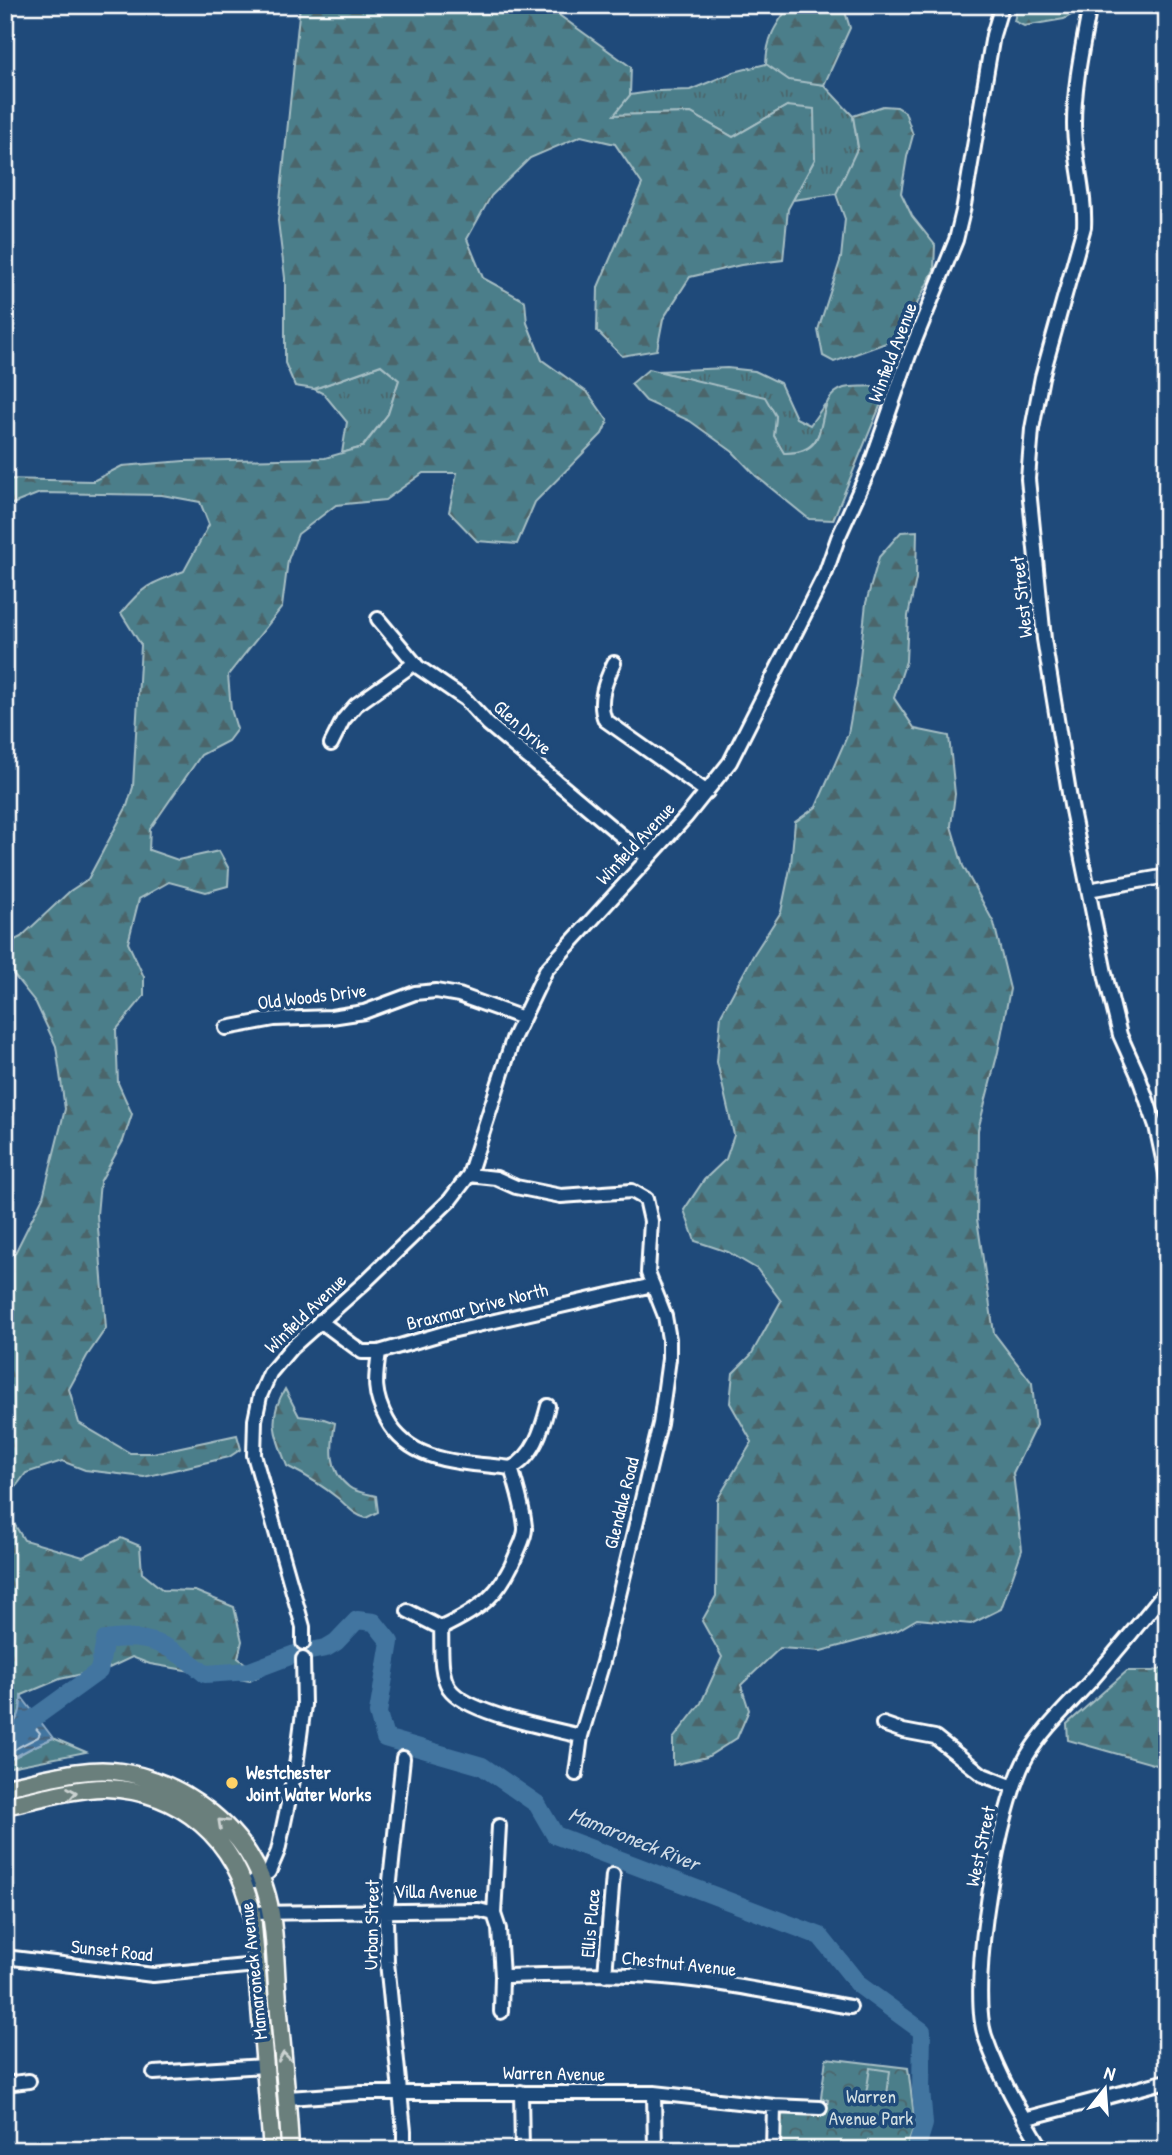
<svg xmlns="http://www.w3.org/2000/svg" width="1172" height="2155" viewBox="0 0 1172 2155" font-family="'Patrick Hand',sans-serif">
	<defs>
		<pattern id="grass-tufts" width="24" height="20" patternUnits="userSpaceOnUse" patternTransform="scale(1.75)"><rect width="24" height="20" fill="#4c7e8a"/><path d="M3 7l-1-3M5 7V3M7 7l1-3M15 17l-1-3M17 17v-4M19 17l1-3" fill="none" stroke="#4c656b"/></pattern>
		<pattern id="forest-firs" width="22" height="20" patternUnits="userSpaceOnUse" patternTransform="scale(1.75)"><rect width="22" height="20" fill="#4c7e8a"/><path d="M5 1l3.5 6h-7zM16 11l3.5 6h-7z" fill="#4c656b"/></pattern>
		<pattern id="park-crowns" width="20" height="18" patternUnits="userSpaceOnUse" patternTransform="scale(1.75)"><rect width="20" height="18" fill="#4c7e8a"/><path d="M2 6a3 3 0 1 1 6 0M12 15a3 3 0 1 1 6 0" fill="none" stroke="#4c656b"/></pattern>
		<pattern id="water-rules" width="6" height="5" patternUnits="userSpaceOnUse" patternTransform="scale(1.75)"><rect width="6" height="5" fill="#4375a0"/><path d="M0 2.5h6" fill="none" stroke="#485e72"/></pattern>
	</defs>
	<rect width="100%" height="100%" fill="#1f4a7a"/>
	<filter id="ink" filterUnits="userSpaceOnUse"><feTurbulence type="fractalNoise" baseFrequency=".0143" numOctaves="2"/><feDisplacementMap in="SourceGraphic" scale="14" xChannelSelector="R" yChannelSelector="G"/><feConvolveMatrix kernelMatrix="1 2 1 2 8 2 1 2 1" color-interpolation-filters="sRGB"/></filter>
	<g filter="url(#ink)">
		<path fill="url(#grass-tufts)" stroke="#a6bec4" stroke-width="2" d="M 766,64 L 824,85 L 853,116 L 858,147 L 852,174 L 836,194 L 793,200 L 815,159 L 787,106 L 733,137 L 691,113 L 613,115 L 630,95 L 657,91 L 690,90 L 734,72 Z
			M 381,365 L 399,380 L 388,414 L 362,447 L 342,453 L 347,422 L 324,394 L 314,389 Z
			M 727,368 L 755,371 L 780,383 L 796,418 L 810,425 L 825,404 C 821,433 818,454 783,453 L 774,436 L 776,416 L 689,379 L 658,371 Z"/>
		<path fill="url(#forest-firs)" stroke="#a6bec4" stroke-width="2" d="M 300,5 L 545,5 L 631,67 L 630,95 L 614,115 L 691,113 L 733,137 L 787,106 L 814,109 L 815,159 L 788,209 L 783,260 L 741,265 L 690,277 L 663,319 L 657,350 L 622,356 L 597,331 L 598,287 L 642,184 L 615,144 L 581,136 L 530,158 L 491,196 L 467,239 L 483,278 L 525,301 L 527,323 L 542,360 L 588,393 L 608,421 L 602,434 L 535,502 L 517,544 L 477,541 L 449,512 L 457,473 L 423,473 L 385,500 L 336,505 L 298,534 L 288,560 L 282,607 L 228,675 L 231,709 L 237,729 L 228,741 L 201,755 L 150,829 L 149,850 L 178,860 L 219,851 L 229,869 L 228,886 L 206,892 L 169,882 L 139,899 L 128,943 L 144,977 L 144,996 L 116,1030 L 118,1083 L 132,1114 L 123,1141 L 100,1182 L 97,1215 L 106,1328 L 87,1356 L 69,1389 L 79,1423 L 130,1453 L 153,1453 L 237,1435 L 241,1449 L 229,1457 L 144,1477 L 85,1470 L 62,1461 L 26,1473 L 5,1501 L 5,1265 L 15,1253 L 43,1197 L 65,1109 L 56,1046 L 36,1003 L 5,964 L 5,940 L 11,942 L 21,937 L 70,891 L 88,879 L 127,806 L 133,787 L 141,645 L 121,613 C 144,585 151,583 184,571 L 209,525 L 200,502 L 162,495 L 40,493 L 5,507 L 5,479 L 93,481 L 122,466 L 184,461 L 325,458 L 363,447 L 388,414 L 399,380 L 381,365 L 314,389 L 295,386 L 285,363 L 285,278 L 278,221 Z
			M 790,5 L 843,5 L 850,28 L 824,85 L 789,80 L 766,64 C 767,37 775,26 790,5 Z
			M 1018,5 L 1078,5 L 1076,12 L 1064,19 L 1024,26 L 1014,21 Z
			M 883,106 L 897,107 L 905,112 L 913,135 L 907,157 L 901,193 L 912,216 L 935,245 L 934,270 L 906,326 L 897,339 L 834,362 L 823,356 L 818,330 L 841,258 L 845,219 L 836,194 L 858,147 L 853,116 Z
			M 649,369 L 765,397 L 776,416 L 774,436 L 784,453 C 840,455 807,400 844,388 C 852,386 863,387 871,386 L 883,399 L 833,520 L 809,519 L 756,476 L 733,452 L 690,421 L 646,401 L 631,384 Z
			M 917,531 L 916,579 L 908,616 L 906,661 L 894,698 L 915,729 L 949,736 L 955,794 L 951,826 L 963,866 L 994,923 L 1010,989 L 998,1052 L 978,1130 L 977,1219 L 994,1333 L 1032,1383 L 1036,1425 L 1013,1473 L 1022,1550 L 1001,1609 L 971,1624 L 917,1619 L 898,1630 L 821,1651 L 780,1648 L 741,1685 L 749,1710 L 737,1738 L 707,1757 L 673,1765 L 673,1739 L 701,1703 L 722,1657 L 702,1621 L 716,1596 L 717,1500 L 752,1442 L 730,1403 L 733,1373 L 751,1355 L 781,1301 L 757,1269 L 728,1252 L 695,1241 L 684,1210 L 704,1180 L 726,1159 L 734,1135 L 717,1062 L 721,1015 L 754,954 L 781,912 L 791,864 L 795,822 L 816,807 L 848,734 L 857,684 L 866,603 L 879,557 L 901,532 Z
			M 285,1389 L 299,1416 L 324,1419 L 335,1423 C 331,1446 328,1471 349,1487 C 355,1492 368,1494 376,1496 L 378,1512 L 366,1518 C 354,1515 349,1508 339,1499 C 323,1486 305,1475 287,1466 C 275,1435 267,1419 285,1389 Z
			M 5,1509 L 24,1540 L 83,1557 L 121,1538 L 140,1546 L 142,1573 L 163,1590 L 195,1591 L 234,1607 L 242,1641 L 238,1658 L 261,1675 L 250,1681 L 150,1664 L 132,1657 L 109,1668 L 60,1679 L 22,1695 C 21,1711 20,1721 5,1729 Z
			M 1167,1666 L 1167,1768 L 1068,1740 L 1067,1724 L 1127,1671 L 1154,1671 Z
			M 53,1738 L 86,1752 L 5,1768 L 5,1762 L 35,1746 Z"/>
		<path fill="url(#park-crowns)" stroke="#a6bec4" stroke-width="2" d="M 826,2058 L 908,2068 L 915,2124 L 906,2150 L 777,2150 L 778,2111 L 826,2114 L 828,2100 L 821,2098 Z"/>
		<path fill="#4c7e8a" stroke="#a6bec4" stroke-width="2" d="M 870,2068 L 890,2071 L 886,2103 L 865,2101 Z"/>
		<path fill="url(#water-rules)" stroke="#8eacc6" stroke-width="2" d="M 21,1696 L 53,1738 L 35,1746 L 5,1762 L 5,1729 C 20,1721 21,1711 21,1696 Z"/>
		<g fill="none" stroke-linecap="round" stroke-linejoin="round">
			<path stroke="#b4c8d9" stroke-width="2" d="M 5,1734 L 18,1729 L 27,1718 L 40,1733 L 38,1737 L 5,1754"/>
			<path stroke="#4375a0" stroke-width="18" d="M 5,1746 L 34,1718 L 99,1671 L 105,1640 C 149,1633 172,1646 205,1674 L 250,1671 L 295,1654 L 326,1648 L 336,1642 L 357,1620 L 374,1622 L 390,1642 L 378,1713 L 385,1738 L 482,1766 L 537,1804 L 555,1835 L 820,1936 L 859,1985 L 922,2031 L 921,2089 L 924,2124 L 916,2150"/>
			<defs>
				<path id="minor" d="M 1090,5 C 1083,45 1074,84 1074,124 C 1074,158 1086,193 1084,227 L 1042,377 L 1032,429 L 1028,479 L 1044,639 L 1071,805 L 1106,978 L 1120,1035 L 1138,1075 L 1156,1126 L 1167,1178
					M 378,619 L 418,667 L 465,699 L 488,724 L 648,858
					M 614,663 C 606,680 597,701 605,720 L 707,792
					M 331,744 L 343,720 L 356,705 L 415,663
					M 1088,890 L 1167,876
					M 226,1028 L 274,1019 L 331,1017 L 364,1012 L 415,993 L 436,991 L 459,995 L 523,1018
					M 469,1175 L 496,1178 L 516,1187 L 561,1196 L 632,1191 L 646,1199 L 651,1221 L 648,1273 L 665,1316 L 669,1339 L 669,1359 L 660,1424 L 603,1662 L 581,1736 L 576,1774
					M 320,1321 L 362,1352 L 379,1352 L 451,1331 L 653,1285
					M 379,1352 C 375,1380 373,1394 387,1420 C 411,1465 466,1462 511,1468 C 517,1487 523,1507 525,1527 C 526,1535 520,1546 517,1553 C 500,1595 481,1609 441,1628 C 442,1646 439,1672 449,1688 C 467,1714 549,1728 581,1736
					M 511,1468 C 534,1457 542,1429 548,1406
					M 408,1611 L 441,1628
					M 303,1643 L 303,1627 L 254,1455 L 255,1420 L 260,1396 L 270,1373 L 291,1348 L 364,1283 L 450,1200 L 469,1175 L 513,1039 L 546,970 L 686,817 L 730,762 L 826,572 L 838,538 L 870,467 L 909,355 L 956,240 L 963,211 L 993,35 L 1002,5
					M 883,1724 L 903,1731 L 935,1737 L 983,1775 L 1014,1787
					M 403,1758 L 386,1919 L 387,1962 L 404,2131 L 404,2150
					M 499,1826 L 494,1914 L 499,1929 L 502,1976 L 501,2012
					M 254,1881 L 269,1872 L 278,1851 L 296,1766 L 304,1705 L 303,1659
					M 252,1913 L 479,1910 L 494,1914
					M 5,1957 L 153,1975 L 256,1965
					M 605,1975 L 613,1875
					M 502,1976 C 555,1975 610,1972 664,1977 C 726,1982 788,1996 850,2007
					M 154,2073 L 264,2066
					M 5,2084 L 29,2081
					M 521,2092 L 522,2150
					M 654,2093 L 655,2150
					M 288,2098 L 361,2093 L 654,2093 L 774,2106 L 820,2108
					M 1024,2119 L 1167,2081
					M 773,2150 L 774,2106
					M 1043,2150 C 1021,2114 999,2076 985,2036 C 968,1984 999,1804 1027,1756 C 1043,1729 1068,1706 1089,1683 C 1116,1652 1142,1621 1167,1589"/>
				<path id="major" d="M 5,1787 C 42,1780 84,1766 121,1772 C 185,1782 250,1831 267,1896 C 276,1929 275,1967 278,2001 C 282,2051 288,2100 290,2150
					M 5,1806 C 33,1800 79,1787 106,1788 C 182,1791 236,1839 252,1913 L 272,2150"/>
			</defs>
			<use href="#minor" stroke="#fff" stroke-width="18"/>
			<use href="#major" stroke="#fff" stroke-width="21"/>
			<use href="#minor" stroke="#1f4a7a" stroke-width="12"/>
			<use href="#major" stroke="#6b7f7c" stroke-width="16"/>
		</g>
		<defs><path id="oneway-chevron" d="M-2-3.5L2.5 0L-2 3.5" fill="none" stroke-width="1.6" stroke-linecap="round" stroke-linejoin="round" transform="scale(1.75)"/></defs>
		<g stroke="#cbd2d1">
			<use href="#oneway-chevron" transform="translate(72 1793) rotate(-9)"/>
			<use href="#oneway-chevron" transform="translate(222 1823) rotate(-137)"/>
			<use href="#oneway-chevron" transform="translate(284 2057) rotate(-97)"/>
		</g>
	</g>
	<circle fill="#ffd166" stroke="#1f4a7a" stroke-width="2.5" cx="232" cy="1783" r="7"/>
	<g text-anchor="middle" stroke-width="7" stroke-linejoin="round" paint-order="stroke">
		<g font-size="19" fill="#fff" stroke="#1f4a7a">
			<text transform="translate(892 352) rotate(-69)" y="7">Winfield Avenue</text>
			<text transform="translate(1021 597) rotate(-96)" y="7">West Street</text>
			<text transform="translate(523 727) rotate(42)" y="7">Glen Drive</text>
			<text transform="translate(635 843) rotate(-47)" y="7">Winfield Avenue</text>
			<text transform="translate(312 996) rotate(-7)" y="7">Old Woods Drive</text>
			<text transform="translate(477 1306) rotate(-14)" y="7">Braxmar Drive North</text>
			<text transform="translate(305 1313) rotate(-44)" y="7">Winfield Avenue</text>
			<text transform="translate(621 1503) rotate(-76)" y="7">Glendale Road</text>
			<text transform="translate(980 1846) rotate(-78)" y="7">West Street</text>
			<text x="436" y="1898">Villa Avenue</text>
			<text transform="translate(590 1923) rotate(-85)" y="7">Ellis Place</text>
			<text transform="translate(371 1925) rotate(-89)" y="7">Urban Street</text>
			<text transform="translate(112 1950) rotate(6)" y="7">Sunset Road</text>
			<text transform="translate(679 1963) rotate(6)" y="7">Chestnut Avenue</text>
			<text transform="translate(253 1971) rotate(-96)" y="7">Mamaroneck Avenue</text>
			<text transform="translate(554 2073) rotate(1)" y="7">Warren Avenue</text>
		</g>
		<g font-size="19" font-weight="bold" fill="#fff" stroke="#1f4a7a" text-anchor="start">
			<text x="246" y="1779">Westchester<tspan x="246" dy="22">Joint Water Works</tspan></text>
		</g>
		<g font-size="19" fill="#d2dfe2" stroke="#1f4a7a">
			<text x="871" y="2103">Warren<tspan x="871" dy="22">Avenue Park</tspan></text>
		</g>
		<g font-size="21" font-style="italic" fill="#d0dce7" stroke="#1f4a7a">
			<text transform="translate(634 1839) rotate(22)" y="7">Mamaroneck River</text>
		</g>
	</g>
	<rect width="1172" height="2155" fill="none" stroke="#1f4a7a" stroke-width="28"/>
	<rect x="14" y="14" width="1144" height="2127" fill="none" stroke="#fff" stroke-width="2.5" filter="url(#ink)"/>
	<g transform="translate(1105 2089) rotate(17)" stroke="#1f4a7a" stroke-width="5" paint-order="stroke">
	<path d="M0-5L12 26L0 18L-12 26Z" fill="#ffffff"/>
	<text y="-10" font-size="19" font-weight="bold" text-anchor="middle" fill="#ffffff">N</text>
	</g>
</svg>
